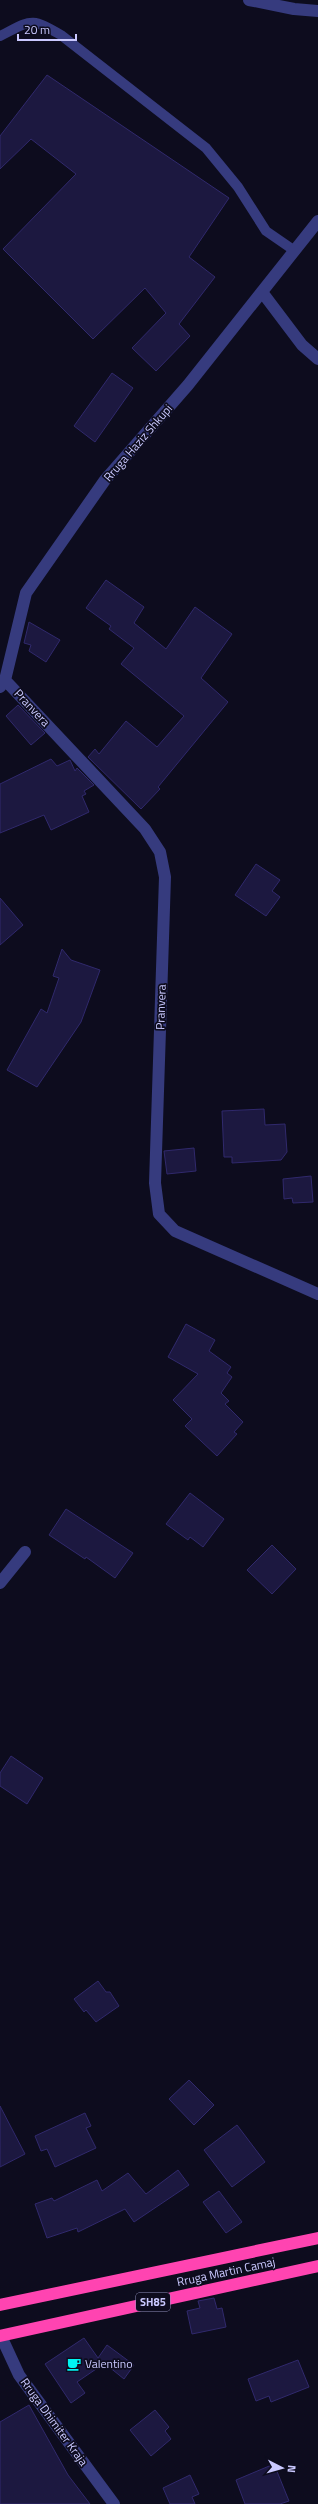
<svg xmlns="http://www.w3.org/2000/svg" width="318" height="2504" viewBox="0 0 318 2504" font-family="'Titillium Web',sans-serif">
	<rect width="100%" height="100%" fill="#0d0c1e"/>
	<path fill="#1c1840" stroke="#30296c" d="M 47,75 L 229,198 L 189,257 L 215,277 L 179,324 L 190,336 L 156,371 L 132,348 L 166,313 L 145,288 L 93,339 L 3,249 L 76,174 L 31,139 L 0,169 L 0,136 Z
		M 112,373 L 133,388 L 95,442 L 74,426 Z
		M 106,580 L 144,607 L 134,623 L 166,649 L 195,607 L 232,634 L 201,678 L 228,702 L 158,787 L 160,789 L 141,809 L 88,757 L 95,749 L 99,754 L 126,721 L 157,747 L 184,716 L 121,664 L 134,648 L 109,629 L 111,626 L 86,608 Z
		M 29,622 L 60,640 L 46,662 L 29,651 L 31,645 L 24,643 Z
		M 18,705 L 45,733 L 31,745 L 6,716 Z
		M 51,759 L 57,766 L 70,760 L 75,771 L 77,768 L 94,785 L 84,791 L 86,794 L 82,796 L 89,812 L 51,830 L 44,815 L 0,833 L 0,784 Z
		M 256,864 L 280,880 L 272,891 L 280,897 L 266,916 L 235,895 Z
		M 0,898 L 23,925 L 0,945 Z
		M 62,949 L 71,960 L 100,970 L 81,1022 L 37,1087 L 7,1070 L 41,1009 L 47,1013 L 59,978 L 53,976 Z
		M 264,1109 L 265,1125 L 285,1124 L 287,1152 L 281,1160 L 232,1163 L 232,1157 L 224,1157 L 222,1111 Z
		M 194,1148 L 196,1171 L 167,1174 L 164,1151 Z
		M 311,1176 L 313,1202 L 293,1203 L 292,1198 L 284,1199 L 283,1179 Z
		M 186,1324 L 215,1340 L 209,1351 L 231,1367 L 227,1373 L 232,1377 L 221,1393 L 229,1401 L 225,1404 L 243,1422 L 234,1432 L 237,1434 L 217,1456 L 185,1426 L 192,1419 L 173,1400 L 198,1374 L 168,1357 Z
		M 190,1493 L 224,1519 L 203,1547 L 190,1537 L 188,1540 L 166,1524 Z
		M 66,1509 L 133,1553 L 115,1578 L 86,1557 L 85,1559 L 49,1535 Z
		M 272,1545 L 296,1569 L 272,1594 L 247,1570 Z
		M 11,1756 L 43,1778 L 27,1804 L 0,1786 L 0,1773 Z
		M 98,1981 L 106,1992 L 110,1992 L 119,2006 L 96,2022 L 86,2010 L 84,2012 L 74,1999 Z
		M 189,2080 L 214,2105 L 194,2125 L 169,2099 Z
		M 0,2106 L 25,2154 L 0,2167 Z
		M 85,2113 L 91,2126 L 86,2128 L 96,2148 L 55,2167 L 47,2149 L 41,2151 L 35,2136 Z
		M 237,2125 L 265,2162 L 232,2187 L 204,2150 Z
		M 178,2170 L 189,2185 L 134,2222 L 125,2209 L 78,2232 L 77,2228 L 47,2238 L 35,2204 L 52,2198 L 54,2201 L 97,2180 L 102,2191 L 128,2173 L 146,2194 Z
		M 219,2191 L 242,2222 L 226,2233 L 203,2202 Z
		M 214,2298 L 217,2309 L 222,2308 L 226,2327 L 192,2334 L 187,2311 L 200,2308 L 198,2301 Z
		M 84,2338 L 98,2358 L 107,2345 L 134,2365 L 124,2379 L 98,2358 L 102,2365 L 77,2382 L 85,2393 L 71,2403 L 45,2364 Z
		M 298,2360 L 309,2387 L 271,2402 L 269,2396 L 256,2401 L 248,2379 Z
		M 29,2405 L 68,2475 L 90,2504 L 0,2504 L 0,2422 Z
		M 155,2410 L 169,2427 L 165,2431 L 171,2439 L 151,2456 L 130,2430 Z
		M 274,2464 L 289,2501 L 280,2504 L 245,2504 L 236,2480 Z
		M 190,2475 L 199,2494 L 192,2497 L 195,2504 L 170,2504 L 163,2488 Z"/>
	<g fill="none" stroke-linecap="round" stroke-linejoin="round">
		<path stroke="#363b7e" stroke-width="10" d="M 0,36 C 32,20 30,17 61,35 L 206,148 L 238,187 L 266,231 L 295,251"/>
		<path stroke="#363b7e" stroke-width="12" d="M 249,0 L 294,9 L 318,11
			M 262,292 L 302,345 L 318,359
			M 5,680 L 145,829 L 160,852 L 165,877 L 155,1183 L 159,1214 L 175,1231 L 318,1294
			M 0,687 L 5,680 L 26,593 L 105,480 L 188,385 L 318,221
			M 0,1583 L 25,1552
			M 1,2336 L 19,2375 L 114,2504"/>
		<path stroke="#ff44b1" stroke-width="12" d="M 0,2305 L 318,2238
			M 0,2336 L 318,2266"/>
	</g>
	<defs>
		<symbol id="cafe-bare" viewBox="-9 -9 18 18"><path d="M-5.5-4.5H6V0H3Q3 3.5 0 3.5H-2.5Q-5.5 3.5-5.5 0ZM3-3.2v2h1.7v-2ZM-6 4.5H4V6H-6Z" fill="#00f4f3" stroke="#0d0c1e" stroke-width="2.5" paint-order="stroke"/></symbol>
	</defs>
	<g fill-rule="evenodd">
		<use href="#cafe-bare" x="64" y="2354" width="20" height="20"/>
	</g>
	<g text-anchor="middle" stroke-width="3.5" stroke-linejoin="round" paint-order="stroke">
		<rect fill="#0d0c1e" stroke="#9190bc" stroke-width="1" x="136" y="2293" width="34" height="18" rx="3"/>
		<g font-size="11" font-weight="bold" fill="#cac9ff">
			<text x="153" y="2306">SH85</text>
		</g>
		<g font-size="12" fill="#cac9ff" stroke="#0d0c1e">
			<text transform="translate(138 443) rotate(-49)" y="4">Rruga Haziz Shkupi</text>
			<text transform="translate(32 708) rotate(47)" y="4">Pranvera</text>
			<text transform="translate(161 1007) rotate(-88)" y="4">Pranvera</text>
			<text transform="translate(226 2272) rotate(-12)" y="4">Rruga Martin Camaj</text>
			<text transform="translate(54 2422) rotate(54)" y="4">Rruga Dhimiter Kraja</text>
		</g>
		<g font-size="12" fill="#cac9ff" stroke="#0d0c1e" text-anchor="start">
			<text x="85" y="2368">Valentino</text>
		</g>
	</g>
	<g transform="translate(282 2468) rotate(96)" stroke="#0d0c1e" stroke-width="3" paint-order="stroke">
	<path d="M0-3L7 15L0 10L-7 15Z" fill="#cac9ff"/>
	<text y="-6" font-size="11" font-weight="bold" text-anchor="middle" fill="#cac9ff">N</text>
	</g>
	<path d="M18 34v6h58v-6" fill="none" stroke="#cac9ff" stroke-width="2"/>
	<text x="24" y="34" font-size="12" fill="#cac9ff" stroke="#0d0c1e" stroke-width="3" paint-order="stroke">20 m</text>
</svg>
